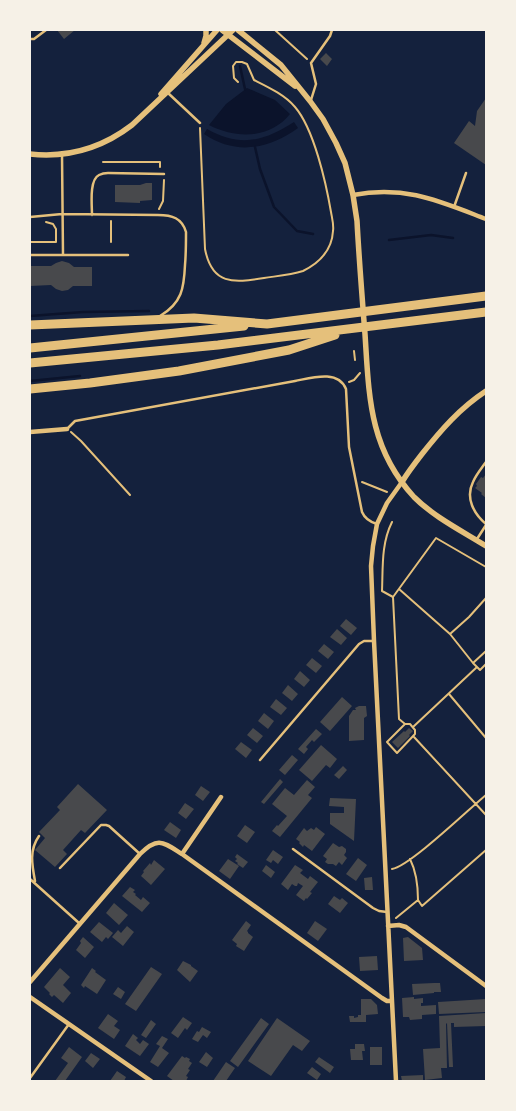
<svg xmlns="http://www.w3.org/2000/svg" width="516" height="1111" viewBox="0 0 516 1111" font-family="'Fira Sans Condensed',sans-serif">
	<rect width="100%" height="100%" fill="#14213d"/>
	<path fill="#0b132b" d="M 247,88 L 275,100 L 290,114 C 270,139 236,139 209,125 L 226,104 Z
		M 294,122 L 298,128 C 268,150 235,155 204,134 L 207,129 C 241,148 264,141 294,122 Z"/>
	<g fill="none" stroke-linecap="round" stroke-linejoin="round">
		<path stroke="#0b132b" stroke-width="2.5" d="M 240,66 L 245,89
			M 255,147 L 260,169 L 274,207 L 297,231 L 313,234
			M 389,240 L 431,235 L 453,238
			M 30,316 L 83,312 L 149,311
			M 30,381 L 80,376"/>
	</g>
	<path fill="#48494c" d="M 57,30 L 75,30 L 64,39 Z
		M 326,53 L 332,59 L 327,66 L 320,59 Z
		M 486,98 L 486,165 L 454,143 L 469,121 L 475,126 L 477,111 Z
		M 146,183 L 152,183 L 152,200 L 140,201 L 140,203 L 115,202 L 115,185 L 140,185 Z
		M 62,261 L 69,263 L 74,267 L 92,267 L 92,286 L 73,286 L 68,290 L 62,291 L 56,289 L 51,285 L 30,286 L 30,266 L 51,266 L 56,263 Z
		M 486,474 L 486,498 L 481,494 L 482,493 L 475,488 L 477,486 L 476,484 L 481,477 L 483,478 Z
		M 346,619 L 357,628 L 351,635 L 340,626 Z
		M 337,629 L 347,638 L 341,645 L 330,637 Z
		M 324,644 L 334,652 L 328,659 L 318,651 Z
		M 312,658 L 322,666 L 316,673 L 306,665 Z
		M 300,671 L 310,680 L 304,687 L 294,679 Z
		M 288,685 L 298,694 L 292,701 L 282,693 Z
		M 342,697 L 352,706 L 330,731 L 320,722 Z
		M 276,699 L 287,708 L 281,715 L 270,707 Z
		M 359,706 L 366,706 L 367,716 L 364,718 L 364,740 L 349,741 L 349,716 L 353,710 L 356,710 L 355,708 Z
		M 264,713 L 274,721 L 268,729 L 258,721 Z
		M 253,728 L 263,736 L 257,743 L 247,735 Z
		M 409,728 L 413,731 L 409,735 L 410,736 L 398,748 L 392,742 L 404,731 L 405,732 Z
		M 316,729 L 322,734 L 314,742 L 312,740 L 306,747 L 308,749 L 304,754 L 298,749 Z
		M 241,742 L 252,750 L 246,758 L 235,749 Z
		M 321,745 L 337,759 L 330,768 L 326,765 L 312,781 L 299,770 Z
		M 292,755 L 298,760 L 285,775 L 279,770 Z
		M 343,766 L 347,770 L 339,779 L 334,775 Z
		M 280,779 L 283,782 L 264,804 L 261,802 Z
		M 307,780 L 315,787 L 308,795 L 312,798 L 280,837 L 272,831 L 277,825 L 278,826 L 287,816 L 272,804 L 285,788 L 294,795 Z
		M 78,784 L 107,810 L 85,833 L 81,830 L 63,850 L 67,854 L 55,867 L 35,850 L 45,838 L 39,832 L 60,810 L 57,807 Z
		M 201,786 L 210,792 L 203,801 L 195,795 Z
		M 330,798 L 356,799 L 354,841 L 330,824 L 330,813 L 344,813 L 344,807 L 329,806 Z
		M 185,803 L 194,809 L 186,819 L 178,813 Z
		M 170,822 L 181,830 L 176,838 L 164,830 Z
		M 245,825 L 255,832 L 247,843 L 237,836 Z
		M 316,827 L 325,834 L 312,851 L 304,845 L 303,847 L 299,843 L 300,842 L 296,839 L 304,828 L 307,831 L 311,828 L 314,830 Z
		M 333,843 L 339,847 L 342,846 L 346,849 L 346,852 L 344,855 L 347,858 L 342,865 L 339,862 L 336,866 L 333,864 L 328,864 L 325,862 L 327,859 L 323,856 Z
		M 273,850 L 283,857 L 278,864 L 273,860 L 271,863 L 266,860 Z
		M 237,854 L 248,862 L 243,868 L 237,864 L 238,863 L 235,861 L 237,859 L 235,857 Z
		M 358,858 L 367,865 L 356,881 L 346,874 Z
		M 228,859 L 239,866 L 230,879 L 219,871 Z
		M 154,860 L 165,869 L 151,885 L 141,876 L 144,872 L 143,871 L 150,863 L 151,865 Z
		M 266,865 L 275,872 L 271,878 L 262,871 Z
		M 295,865 L 303,870 L 300,873 L 308,879 L 310,876 L 318,882 L 310,892 L 312,893 L 307,899 L 306,898 L 304,901 L 296,895 L 303,886 L 298,883 L 297,886 L 295,886 L 292,884 L 288,890 L 281,884 Z
		M 372,877 L 373,890 L 365,890 L 364,878 Z
		M 130,887 L 135,890 L 133,892 L 136,894 L 135,895 L 141,900 L 143,897 L 150,903 L 142,912 L 122,896 Z
		M 334,896 L 340,900 L 342,898 L 348,903 L 340,913 L 328,904 Z
		M 114,903 L 128,915 L 119,925 L 106,913 Z
		M 246,921 L 251,925 L 247,931 L 248,932 L 248,933 L 253,937 L 244,951 L 236,946 L 237,944 L 232,940 Z
		M 315,921 L 327,929 L 318,941 L 307,933 Z
		M 99,922 L 113,933 L 108,939 L 106,937 L 102,942 L 90,932 Z
		M 127,926 L 134,932 L 123,946 L 112,937 L 118,930 L 121,933 Z
		M 83,937 L 94,947 L 85,958 L 76,950 L 81,943 L 80,941 Z
		M 408,937 L 422,948 L 423,960 L 404,961 L 403,938 Z
		M 377,956 L 378,970 L 360,971 L 359,957 Z
		M 183,961 L 191,965 L 191,966 L 198,971 L 190,982 L 177,970 Z
		M 151,967 L 162,974 L 136,1011 L 125,1004 Z
		M 60,968 L 70,977 L 63,985 L 71,993 L 63,1003 L 54,995 L 52,997 L 49,994 L 50,993 L 44,987 Z
		M 92,968 L 96,971 L 95,972 L 106,980 L 97,994 L 85,986 L 84,988 L 81,985 Z
		M 434,983 L 440,983 L 441,992 L 434,992 L 434,993 L 413,995 L 412,984 Z
		M 118,987 L 125,992 L 121,999 L 113,994 Z
		M 414,997 L 414,999 L 423,998 L 423,1003 L 421,1003 L 421,1006 L 436,1005 L 436,1014 L 422,1015 L 422,1019 L 410,1020 L 409,1017 L 403,1017 L 402,998 Z
		M 361,999 L 371,999 L 377,1005 L 378,1014 L 366,1015 L 366,1022 L 350,1022 L 349,1016 L 354,1016 L 354,1018 L 358,1017 L 358,1015 L 361,1015 Z
		M 486,999 L 486,1012 L 439,1014 L 438,1002 Z
		M 486,1013 L 486,1026 L 454,1027 L 454,1023 L 451,1023 L 453,1067 L 449,1067 L 447,1023 L 446,1024 L 447,1068 L 441,1068 L 442,1078 L 425,1080 L 423,1049 L 440,1048 L 439,1016 Z
		M 108,1014 L 118,1021 L 114,1026 L 120,1030 L 114,1039 L 98,1028 Z
		M 183,1017 L 192,1023 L 187,1030 L 185,1028 L 178,1038 L 171,1033 Z
		M 261,1018 L 269,1024 L 238,1067 L 230,1061 Z
		M 277,1018 L 310,1041 L 302,1051 L 293,1045 L 271,1076 L 248,1061 Z
		M 151,1020 L 156,1024 L 146,1038 L 141,1035 Z
		M 202,1027 L 211,1032 L 207,1038 L 203,1035 L 198,1042 L 192,1039 L 197,1031 L 199,1032 Z
		M 133,1034 L 138,1038 L 136,1040 L 140,1044 L 143,1040 L 149,1044 L 140,1056 L 125,1046 Z
		M 162,1036 L 168,1039 L 162,1048 L 169,1053 L 158,1067 L 150,1062 L 160,1046 L 156,1044 Z
		M 355,1044 L 364,1044 L 365,1051 L 362,1051 L 363,1060 L 351,1060 L 350,1049 L 355,1049 Z
		M 69,1047 L 82,1057 L 65,1081 L 55,1081 L 68,1063 L 61,1058 Z
		M 370,1047 L 382,1047 L 382,1065 L 370,1065 Z
		M 206,1052 L 213,1058 L 207,1067 L 199,1062 Z
		M 91,1053 L 100,1059 L 93,1068 L 85,1061 Z
		M 182,1056 L 185,1058 L 186,1057 L 190,1059 L 189,1061 L 192,1063 L 188,1069 L 190,1070 L 186,1076 L 188,1077 L 186,1081 L 174,1081 L 167,1076 Z
		M 319,1057 L 334,1067 L 330,1073 L 315,1062 Z
		M 226,1062 L 235,1068 L 226,1081 L 213,1081 Z
		M 312,1067 L 321,1074 L 317,1080 L 307,1073 Z
		M 117,1071 L 126,1077 L 124,1081 L 110,1081 Z
		M 423,1075 L 423,1081 L 402,1081 L 401,1076 Z"/>
	<g fill="none" stroke-linecap="round" stroke-linejoin="round">
		<path stroke="#e5c07b" stroke-width="2" d="M 275,30 L 307,59
			M 200,128 L 205,249 C 212,285 233,283 264,278 C 277,276 290,275 303,271 C 319,263 332,250 333,231 C 334,225 332,218 331,212 C 326,183 314,129 295,107 C 285,95 268,87 254,80 L 247,64 L 242,62 L 236,62 L 233,66 L 234,78 L 238,82
			M 103,162 L 160,162 L 160,167
			M 159,209 L 163,201 L 164,180
			M 111,221 L 111,242
			M 30,242 L 56,242 L 56,229 L 53,224 L 46,222
			M 354,351 L 355,360
			M 349,382 L 354,380 L 360,373
			M 71,432 L 81,441 L 130,495
			M 362,482 L 387,492
			M 392,522 C 381,544 383,568 382,591 L 393,597
			M 399,589 L 450,634 L 473,663
			M 450,634 L 469,617 L 486,598
			M 477,667 L 473,663 L 486,651
			M 449,694 L 486,738
			M 405,724 L 387,742 L 397,753 L 415,734 L 415,730 L 410,724 L 405,724 L 399,719 L 393,597 L 436,538 L 486,567
			M 413,727 L 477,667 L 480,670 L 486,664
			M 414,737 L 486,815
			M 410,859 C 416,871 418,887 418,900
			M 392,869 C 409,867 470,808 486,795
			M 396,918 L 418,900 L 422,906 L 486,850"/>
		<path stroke="#e5c07b" stroke-width="2.5" d="M 30,39 L 34,39 L 46,30
			M 168,93 L 200,123
			M 311,100 L 316,84 L 311,63 L 330,36 L 332,30
			M 62,154 L 63,255
			M 454,207 L 466,173
			M 92,215 C 92,205 89,180 99,175 C 101,174 106,173 108,173 L 164,174
			M 30,217 L 62,214 L 158,215 C 172,215 182,218 186,232 C 186,243 186,254 185,265 C 184,288 182,303 160,316
			M 30,255 L 128,255
			M 67,429 L 75,421 L 295,381 C 311,378 338,369 346,389 L 349,447 L 362,512 C 365,519 370,522 377,524
			M 486,462 C 481,469 476,475 473,482 C 465,498 474,514 486,524
			M 477,539 L 486,525
			M 260,760 L 359,644 L 364,641 L 374,641
			M 293,849 L 373,908 L 379,911 L 387,912
			M 60,868 L 101,825 L 106,825 L 109,826 L 140,854
			M 30,879 L 79,923
			M 35,881 C 32,865 29,850 39,836
			M 30,1078 L 69,1024"/>
		<path stroke="#e5c07b" stroke-width="4.5" d="M 353,195 C 405,185 439,201 486,219
			M 30,432 L 67,429
			M 182,854 L 221,797
			M 388,926 L 399,925 L 406,927 L 486,986
			M 30,982 L 140,854 C 158,836 163,842 182,854 L 382,998 L 387,1001 L 392,1001
			M 30,997 L 151,1081
			M 396,1081 L 374,641 L 371,566 L 373,546 L 377,524 L 387,503 L 402,482"/>
		<path stroke="#e5c07b" stroke-width="5.5" d="M 222,30 L 295,86
			M 238,30 L 281,65 L 310,101 L 323,119 L 336,143 L 345,163 L 353,195 L 357,221 C 359,259 362,296 365,334 C 369,396 369,448 414,497 C 434,517 462,531 486,546
			M 204,43 L 206,36 L 206,30
			M 161,94 L 217,30
			M 30,154 C 67,158 102,148 132,125 L 233,30
			M 402,482 C 408,472 415,463 422,454 C 441,430 460,408 486,391"/>
		<path stroke="#e5c07b" stroke-width="9" d="M 30,325 L 194,318 L 267,324 L 486,296
			M 30,348 L 244,326
			M 30,363 L 218,345 L 486,312
			M 30,389 L 90,383 L 179,371 L 289,350 L 335,335"/>
	</g>
	<rect width="516" height="1111" fill="none" stroke="#f6f1e7" stroke-width="62"/>
</svg>
